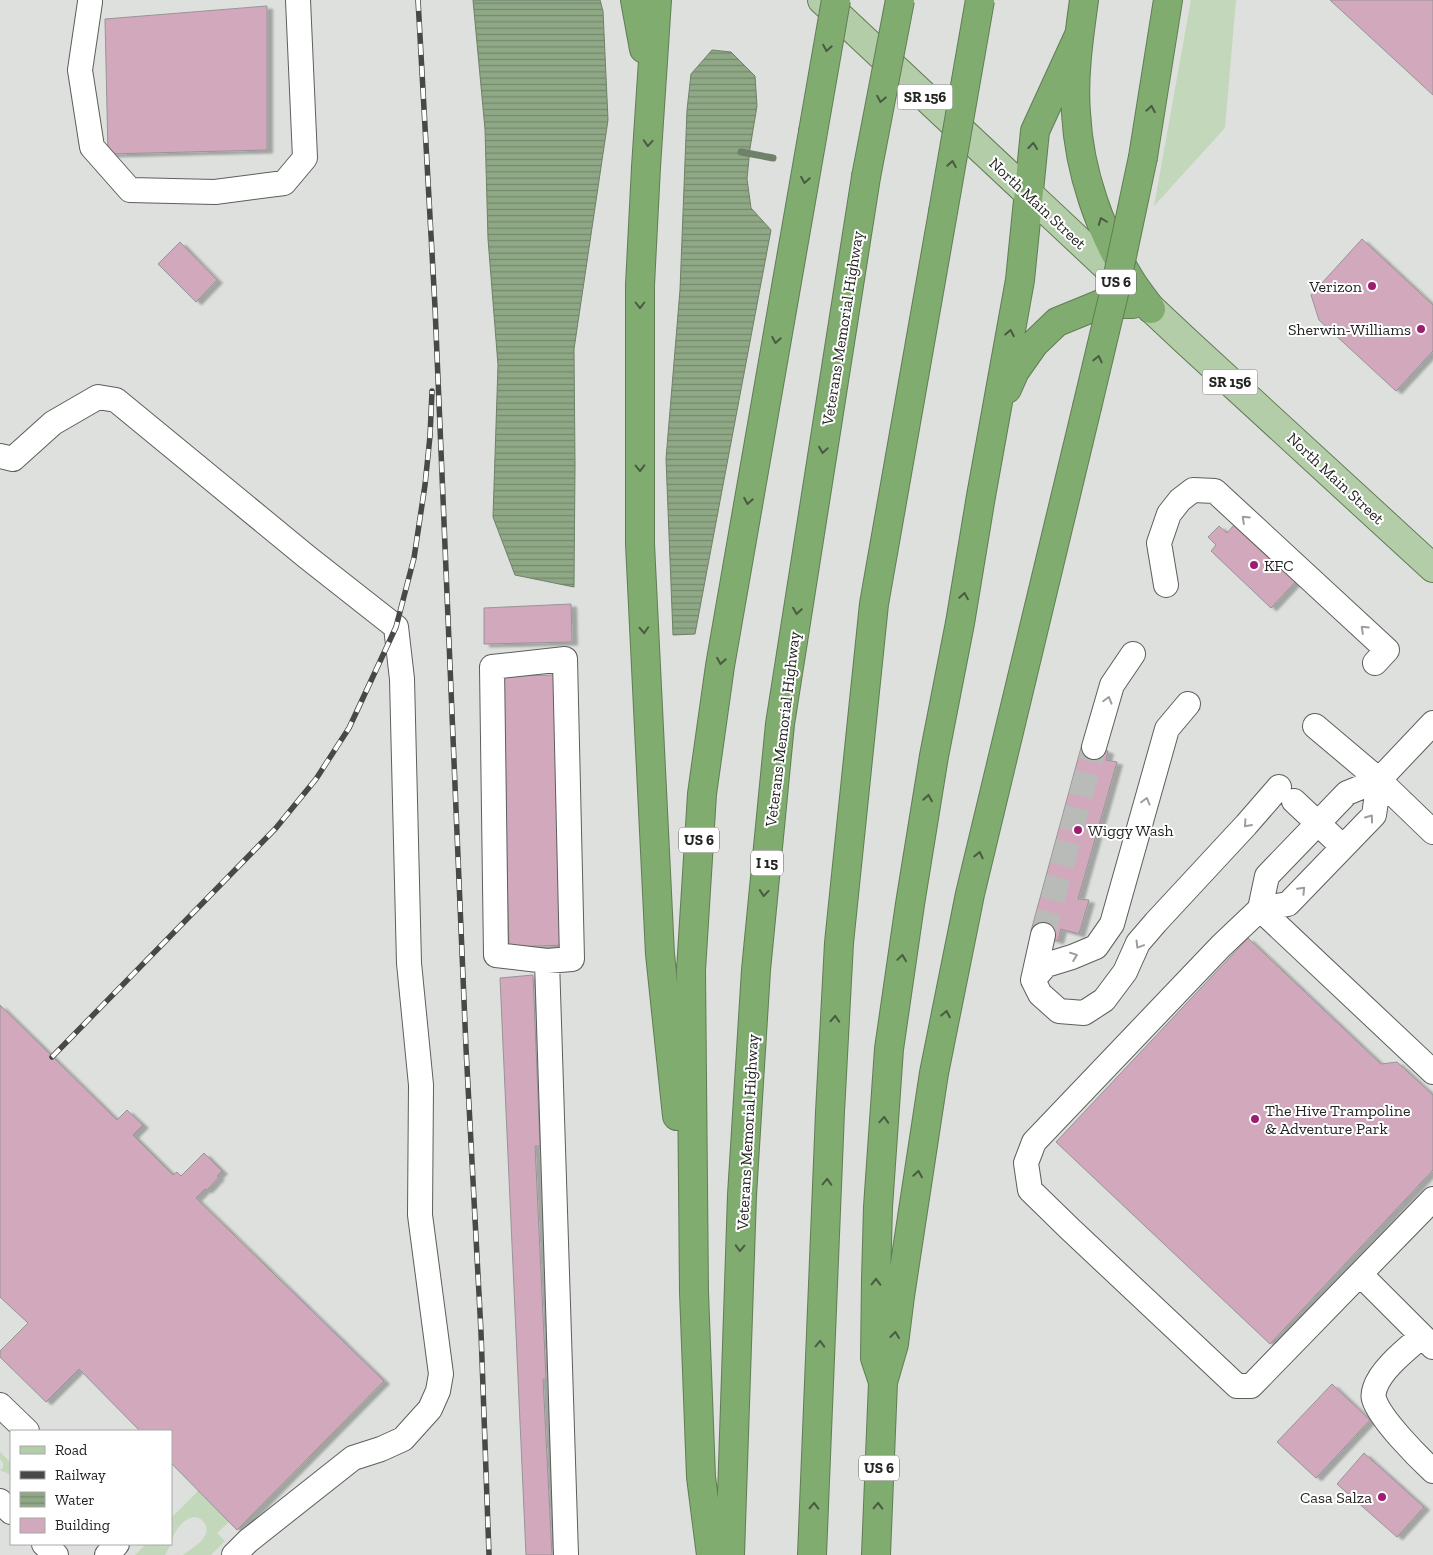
<svg xmlns="http://www.w3.org/2000/svg" width="1433" height="1555" viewBox="0 0 1433 1555" font-family="'Zilla Slab',serif">
	<defs>
		<pattern id="water-rules" width="6" height="5" patternUnits="userSpaceOnUse" patternTransform="scale(1.25)"><rect width="6" height="5" fill="#8fa886"/><path d="M0 2.5h6" fill="none" stroke="#75896d"/></pattern>
		<filter id="shadow"><feDropShadow dx="5.5" dy="3" stdDeviation="1" flood-color="#0004"/></filter>
	</defs>
	<rect width="100%" height="100%" fill="#dde0dc"/>
	<path fill="#c3d7bb" d="M 1191,0 L 1236,0 L 1225,128 L 1154,206 Z
		M 0,1452 L 11,1463 L 11,1475 L 0,1470 L 3,1468 C 4,1464 3,1462 0,1459 Z
		M 199,1490 L 229,1522 L 217,1533 L 225,1541 L 211,1555 L 183,1555 C 190,1549 203,1543 206,1533 C 209,1524 199,1514 190,1518 C 180,1522 173,1534 171,1543 L 171,1518 Z
		M 146,1544 L 171,1544 L 165,1555 L 135,1555 Z"/>
	<path fill="url(#water-rules)" stroke="#6f8168" d="M 473,0 L 600,0 L 603,11 L 608,120 L 574,349 L 575,465 L 574,587 L 515,575 L 493,517 L 498,365 L 488,239 L 485,129 Z
		M 712,50 L 731,52 L 755,76 L 757,106 L 750,148 L 747,179 L 751,208 L 771,230 L 695,634 L 673,635 L 666,459 L 680,290 L 687,110 L 691,74 Z"/>
	<g fill="none" stroke-linecap="round" stroke-linejoin="round">
		<path stroke="#6f8168" stroke-width="7" d="M 741,152 L 773,158"/>
	</g>
	<path fill="#d2a8bd" stroke="#999496" filter="url(#shadow)" d="M 1330,0 L 1433,0 L 1433,95 Z
		M 267,6 L 267,150 L 108,154 L 105,19 Z
		M 1362,239 L 1433,305 L 1433,351 L 1396,391 L 1319,320 L 1311,295 Z
		M 180,242 L 217,280 L 196,302 L 158,264 Z
		M 1234,525 L 1244,534 L 1246,532 L 1297,580 L 1271,608 L 1211,551 L 1216,545 L 1208,537 L 1219,526 L 1227,533 Z
		M 571,604 L 572,642 L 484,644 L 484,608 Z
		M 558,675 L 566,945 L 509,947 L 502,676 Z
		M 1082,744 L 1108,751 L 1106,760 L 1117,762 L 1078,899 L 1089,900 L 1079,934 L 1061,929 L 1058,941 L 1031,931 Z
		M 1248,938 L 1381,1064 L 1397,1062 L 1433,1095 L 1433,1170 L 1270,1344 L 1056,1142 Z
		M 533,975 L 540,1146 L 535,1146 L 546,1379 L 543,1379 L 552,1555 L 526,1555 L 500,978 Z
		M 0,1005 L 117,1120 L 127,1110 L 143,1125 L 133,1135 L 173,1175 L 177,1172 L 181,1176 L 204,1153 L 222,1171 L 217,1176 L 219,1177 L 207,1190 L 205,1189 L 196,1198 L 384,1381 L 237,1530 L 171,1463 L 171,1431 L 140,1431 L 79,1369 L 46,1402 L 0,1357 L 0,1351 L 28,1323 L 0,1297 Z
		M 1332,1384 L 1370,1420 L 1316,1478 L 1277,1442 Z
		M 1364,1453 L 1424,1507 L 1397,1537 L 1337,1484 Z"/>
	<g fill="none" stroke-linecap="round" stroke-linejoin="round">
		<path stroke="#b8bbb7" stroke-width="24" stroke-dasharray="24 12" stroke-linecap="butt" d="M 1043,935 L 1094,747"/>
		<defs>
			<path id="minor" d="M 90,2 L 80,70 L 92,147 L 130,190 L 215,192 L 284,183 L 305,158 L 298,0
				M 0,456 L 13,459 L 53,423 L 98,397 L 116,400 L 307,557 L 396,627 L 402,679 L 409,963 L 421,1085 L 420,1215 L 441,1374 L 438,1391 L 430,1409 L 403,1439 L 381,1449 L 353,1458 L 248,1541 L 234,1555
				M 1166,585 L 1159,543 L 1169,514 L 1180,500 L 1193,490 L 1215,491 L 1387,650 L 1375,663
				M 565,659 L 572,959 L 547,961 L 496,955 L 492,667 Z
				M 1315,726 L 1379,780 L 1433,832
				M 1094,747 L 1112,685 L 1133,654
				M 1294,801 L 1343,847
				M 1260,909 L 1267,876 L 1347,793 L 1379,780 L 1433,723
				M 1260,909 L 1433,1072
				M 1043,935 L 1033,980 L 1040,994 L 1059,1011 L 1084,1013 L 1104,1000 L 1125,972 L 1138,943 L 1156,922 L 1246,825 L 1279,787
				M 547,961 L 566,1555
				M 1033,980 L 1046,965 L 1072,957 L 1096,947 L 1112,924 L 1167,729 L 1188,704
				M 1360,1274 L 1251,1386 L 1237,1386 L 1070,1229 L 1030,1190 L 1026,1163 L 1034,1142 L 1221,946 L 1260,909 L 1288,904 L 1374,815 L 1379,780
				M 1422,1336 L 1360,1274 L 1433,1199
				M 1433,1347 L 1422,1336 C 1407,1349 1381,1369 1375,1388 C 1374,1391 1373,1396 1374,1399 C 1380,1419 1418,1457 1433,1471
				M 0,1405 L 27,1431
				M 0,1501 L 11,1512
				M 44,1544 L 56,1555
				M 107,1555 L 117,1544"/>
			<path id="major" d="M 822,0 L 1187,342 L 1433,568"/>
			<path id="highway" d="M 635,0 L 644,49
				M 657,0 L 646,167 L 640,285 L 640,544 L 660,954 L 677,1116
				M 1084,0 C 1079,37 1073,76 1076,113 C 1079,172 1100,231 1131,281 C 1137,291 1145,300 1151,309
				M 1143,157 L 1168,0
				M 1007,389 L 1015,371 L 1034,344 L 1057,322 L 1101,304 L 1133,304
				M 883,1382 L 875,1358 L 876,1280 L 878,1207 L 889,1049 L 910,904 L 934,756 L 960,623 L 981,496 L 1020,280 L 1035,131 L 1079,35
				M 711,1555 L 701,1477 L 694,1292 L 691,970 L 702,794 L 720,666 L 813,132
				M 730,1555 L 742,1195 L 756,970 L 780,724 L 866,177
				M 812,1555 L 830,1112 L 839,943 L 874,604 L 943,212
				M 876,1555 L 883,1382 L 894,1344 L 900,1296 L 934,1073 L 970,894 L 1087,407"/>
		</defs>
		<use href="#minor" stroke="#5c5f5b" stroke-width="26"/>
		<use href="#major" stroke="#607d54" stroke-width="30"/>
		<use href="#highway" stroke="#607d54" stroke-width="30"/>
		<use href="#minor" stroke="#fff" stroke-width="24"/>
		<use href="#major" stroke="#b3cda9" stroke-width="28"/>
		<use href="#highway" stroke="#80ac6f" stroke-width="28"/>
		<defs>
			<path id="rail" d="M 418,0 L 435,307 L 466,1048 L 481,1332 L 489,1555
				M 52,1057 L 276,828 L 316,779 L 349,728 L 396,627 L 414,558 L 425,485 L 430,436 L 432,391"/>
		</defs>
		<use href="#rail" stroke="#474946" stroke-width="5.5"/>
		<use href="#rail" stroke="#fff" stroke-width="4" stroke-dasharray="11" stroke-linecap="butt"/>
		<defs>
			<path id="highway-bridge" d="M 813,132 L 836,0
				M 866,177 L 900,0
				M 943,212 L 980,0
				M 1087,407 L 1115,289 L 1143,157"/>
		</defs>
		<use href="#highway-bridge" stroke="#607d54" stroke-width="30" stroke-linecap="butt"/>
		<use href="#highway-bridge" stroke="#80ac6f" stroke-width="28"/>
	</g>
	<defs><path id="oneway-chevron" d="M-2-3.5L2.5 0L-2 3.5" fill="none" stroke-width="1.6" stroke-linecap="round" stroke-linejoin="round" transform="scale(1.25)"/></defs>
	<g stroke="#495b41">
		<use href="#oneway-chevron" transform="translate(827 48) rotate(100)"/>
		<use href="#oneway-chevron" transform="translate(881 99) rotate(101)"/>
		<use href="#oneway-chevron" transform="translate(1151 109) rotate(-80)"/>
		<use href="#oneway-chevron" transform="translate(648 143) rotate(94)"/>
		<use href="#oneway-chevron" transform="translate(1033 146) rotate(-84)"/>
		<use href="#oneway-chevron" transform="translate(952 164) rotate(-80)"/>
		<use href="#oneway-chevron" transform="translate(805 180) rotate(100)"/>
		<use href="#oneway-chevron" transform="translate(1102 221) rotate(-111)"/>
		<use href="#oneway-chevron" transform="translate(640 305) rotate(90)"/>
		<use href="#oneway-chevron" transform="translate(1010 333) rotate(-79)"/>
		<use href="#oneway-chevron" transform="translate(776 340) rotate(100)"/>
		<use href="#oneway-chevron" transform="translate(1098 359) rotate(-77)"/>
		<use href="#oneway-chevron" transform="translate(823 450) rotate(99)"/>
		<use href="#oneway-chevron" transform="translate(640 468) rotate(89)"/>
		<use href="#oneway-chevron" transform="translate(748 501) rotate(100)"/>
		<use href="#oneway-chevron" transform="translate(964 596) rotate(-81)"/>
		<use href="#oneway-chevron" transform="translate(797 611) rotate(99)"/>
		<use href="#oneway-chevron" transform="translate(644 630) rotate(87)"/>
		<use href="#oneway-chevron" transform="translate(721 661) rotate(99)"/>
		<use href="#oneway-chevron" transform="translate(928 798) rotate(-81)"/>
		<use href="#oneway-chevron" transform="translate(979 855) rotate(-77)"/>
		<use href="#oneway-chevron" transform="translate(764 893) rotate(95)"/>
		<use href="#oneway-chevron" transform="translate(902 958) rotate(-82)"/>
		<use href="#oneway-chevron" transform="translate(946 1014) rotate(-79)"/>
		<use href="#oneway-chevron" transform="translate(835 1019) rotate(-87)"/>
		<use href="#oneway-chevron" transform="translate(884 1120) rotate(-86)"/>
		<use href="#oneway-chevron" transform="translate(918 1174) rotate(-81)"/>
		<use href="#oneway-chevron" transform="translate(827 1182) rotate(-88)"/>
		<use href="#oneway-chevron" transform="translate(740 1248) rotate(92)"/>
		<use href="#oneway-chevron" transform="translate(876 1282) rotate(-89)"/>
		<use href="#oneway-chevron" transform="translate(895 1335) rotate(-83)"/>
		<use href="#oneway-chevron" transform="translate(820 1344) rotate(-88)"/>
		<use href="#oneway-chevron" transform="translate(814 1506) rotate(-88)"/>
		<use href="#oneway-chevron" transform="translate(878 1506) rotate(-88)"/>
	</g>
	<g stroke="#9c9d9c">
		<use href="#oneway-chevron" transform="translate(1245 519) rotate(-137)"/>
		<use href="#oneway-chevron" transform="translate(1364 629) rotate(-137)"/>
		<use href="#oneway-chevron" transform="translate(1108 700) rotate(-74)"/>
		<use href="#oneway-chevron" transform="translate(1146 801) rotate(-75)"/>
		<use href="#oneway-chevron" transform="translate(1370 818) rotate(-54)"/>
		<use href="#oneway-chevron" transform="translate(1247 824) rotate(132)"/>
		<use href="#oneway-chevron" transform="translate(1302 890) rotate(-46)"/>
		<use href="#oneway-chevron" transform="translate(1139 945) rotate(121)"/>
		<use href="#oneway-chevron" transform="translate(1074 956) rotate(-21)"/>
	</g>
	<g fill="#9e1d70" stroke="#fff" stroke-width="2">
		<circle cx="1372" cy="286" r="5"/>
		<circle cx="1421" cy="329" r="5"/>
		<circle cx="1254" cy="565" r="5"/>
		<circle cx="1078" cy="830" r="5"/>
		<circle cx="1255" cy="1119" r="5"/>
		<circle cx="1382" cy="1497" r="5"/>
	</g>
	<g text-anchor="middle" stroke-width="4" stroke-linejoin="round" paint-order="stroke">
		<g fill="#fff" stroke="#666665" stroke-width="1">
			<rect x="897.5" y="84.5" width="55" height="25" rx="4"/>
			<rect x="1096" y="269.5" width="40" height="25" rx="4"/>
			<rect x="1202.5" y="369.5" width="55" height="25" rx="4"/>
			<rect x="679" y="827.5" width="40" height="25" rx="4"/>
			<rect x="751" y="850.5" width="32" height="25" rx="4"/>
			<rect x="859" y="1455.5" width="40" height="25" rx="4"/>
		</g>
		<g font-size="15" font-weight="bold" fill="#242523">
			<text x="925" y="102">SR 156</text>
			<text x="1116" y="287">US 6</text>
			<text x="1230" y="387">SR 156</text>
			<text x="699" y="845">US 6</text>
			<text x="767" y="868">I 15</text>
			<text x="879" y="1473">US 6</text>
		</g>
		<g font-size="16" fill="#242523" stroke="#fff">
			<text transform="translate(1038 203) rotate(43)" y="6">North Main Street</text>
			<text transform="translate(842 328) rotate(-81)" y="6">Veterans Memorial Highway</text>
			<text transform="translate(1336 478) rotate(43)" y="6">North Main Street</text>
			<text transform="translate(782 729) rotate(-83)" y="6">Veterans Memorial Highway</text>
			<text transform="translate(747 1132) rotate(-87)" y="6">Veterans Memorial Highway</text>
		</g>
		<g font-size="16" fill="#242523" stroke="#fff" text-anchor="end">
			<text x="1362" y="292">Verizon</text>
			<text x="1411" y="335">Sherwin-Williams</text>
			<text x="1264" y="571" text-anchor="start">KFC</text>
			<text x="1088" y="836" text-anchor="start">Wiggy Wash</text>
			<text x="1265" y="1116" text-anchor="start">The Hive Trampoline<tspan x="1265" dy="18">&amp; Adventure Park</tspan></text>
			<text x="1372" y="1503">Casa Salza</text>
		</g>
	</g>
	<rect x="10" y="1430" width="162" height="115" fill="#ffffff" stroke="#a7a8a7"/>
	<rect x="20" y="1446" width="25" height="8" fill="#b3cda9" stroke="#a7a8a7"/>
	<text x="55" y="1455" font-size="15" fill="#242523">Road</text>
	<rect x="20" y="1471" width="25" height="8" fill="#474946" stroke="#a7a8a7"/>
	<text x="55" y="1480" font-size="15" fill="#242523">Railway</text>
	<rect x="20" y="1492" width="25" height="15" fill="url(#water-rules)" stroke="#a7a8a7"/>
	<text x="55" y="1505" font-size="15" fill="#242523">Water</text>
	<rect x="20" y="1518" width="25" height="15" fill="#d2a8bd" stroke="#a7a8a7"/>
	<text x="55" y="1530" font-size="15" fill="#242523">Building</text>
</svg>
